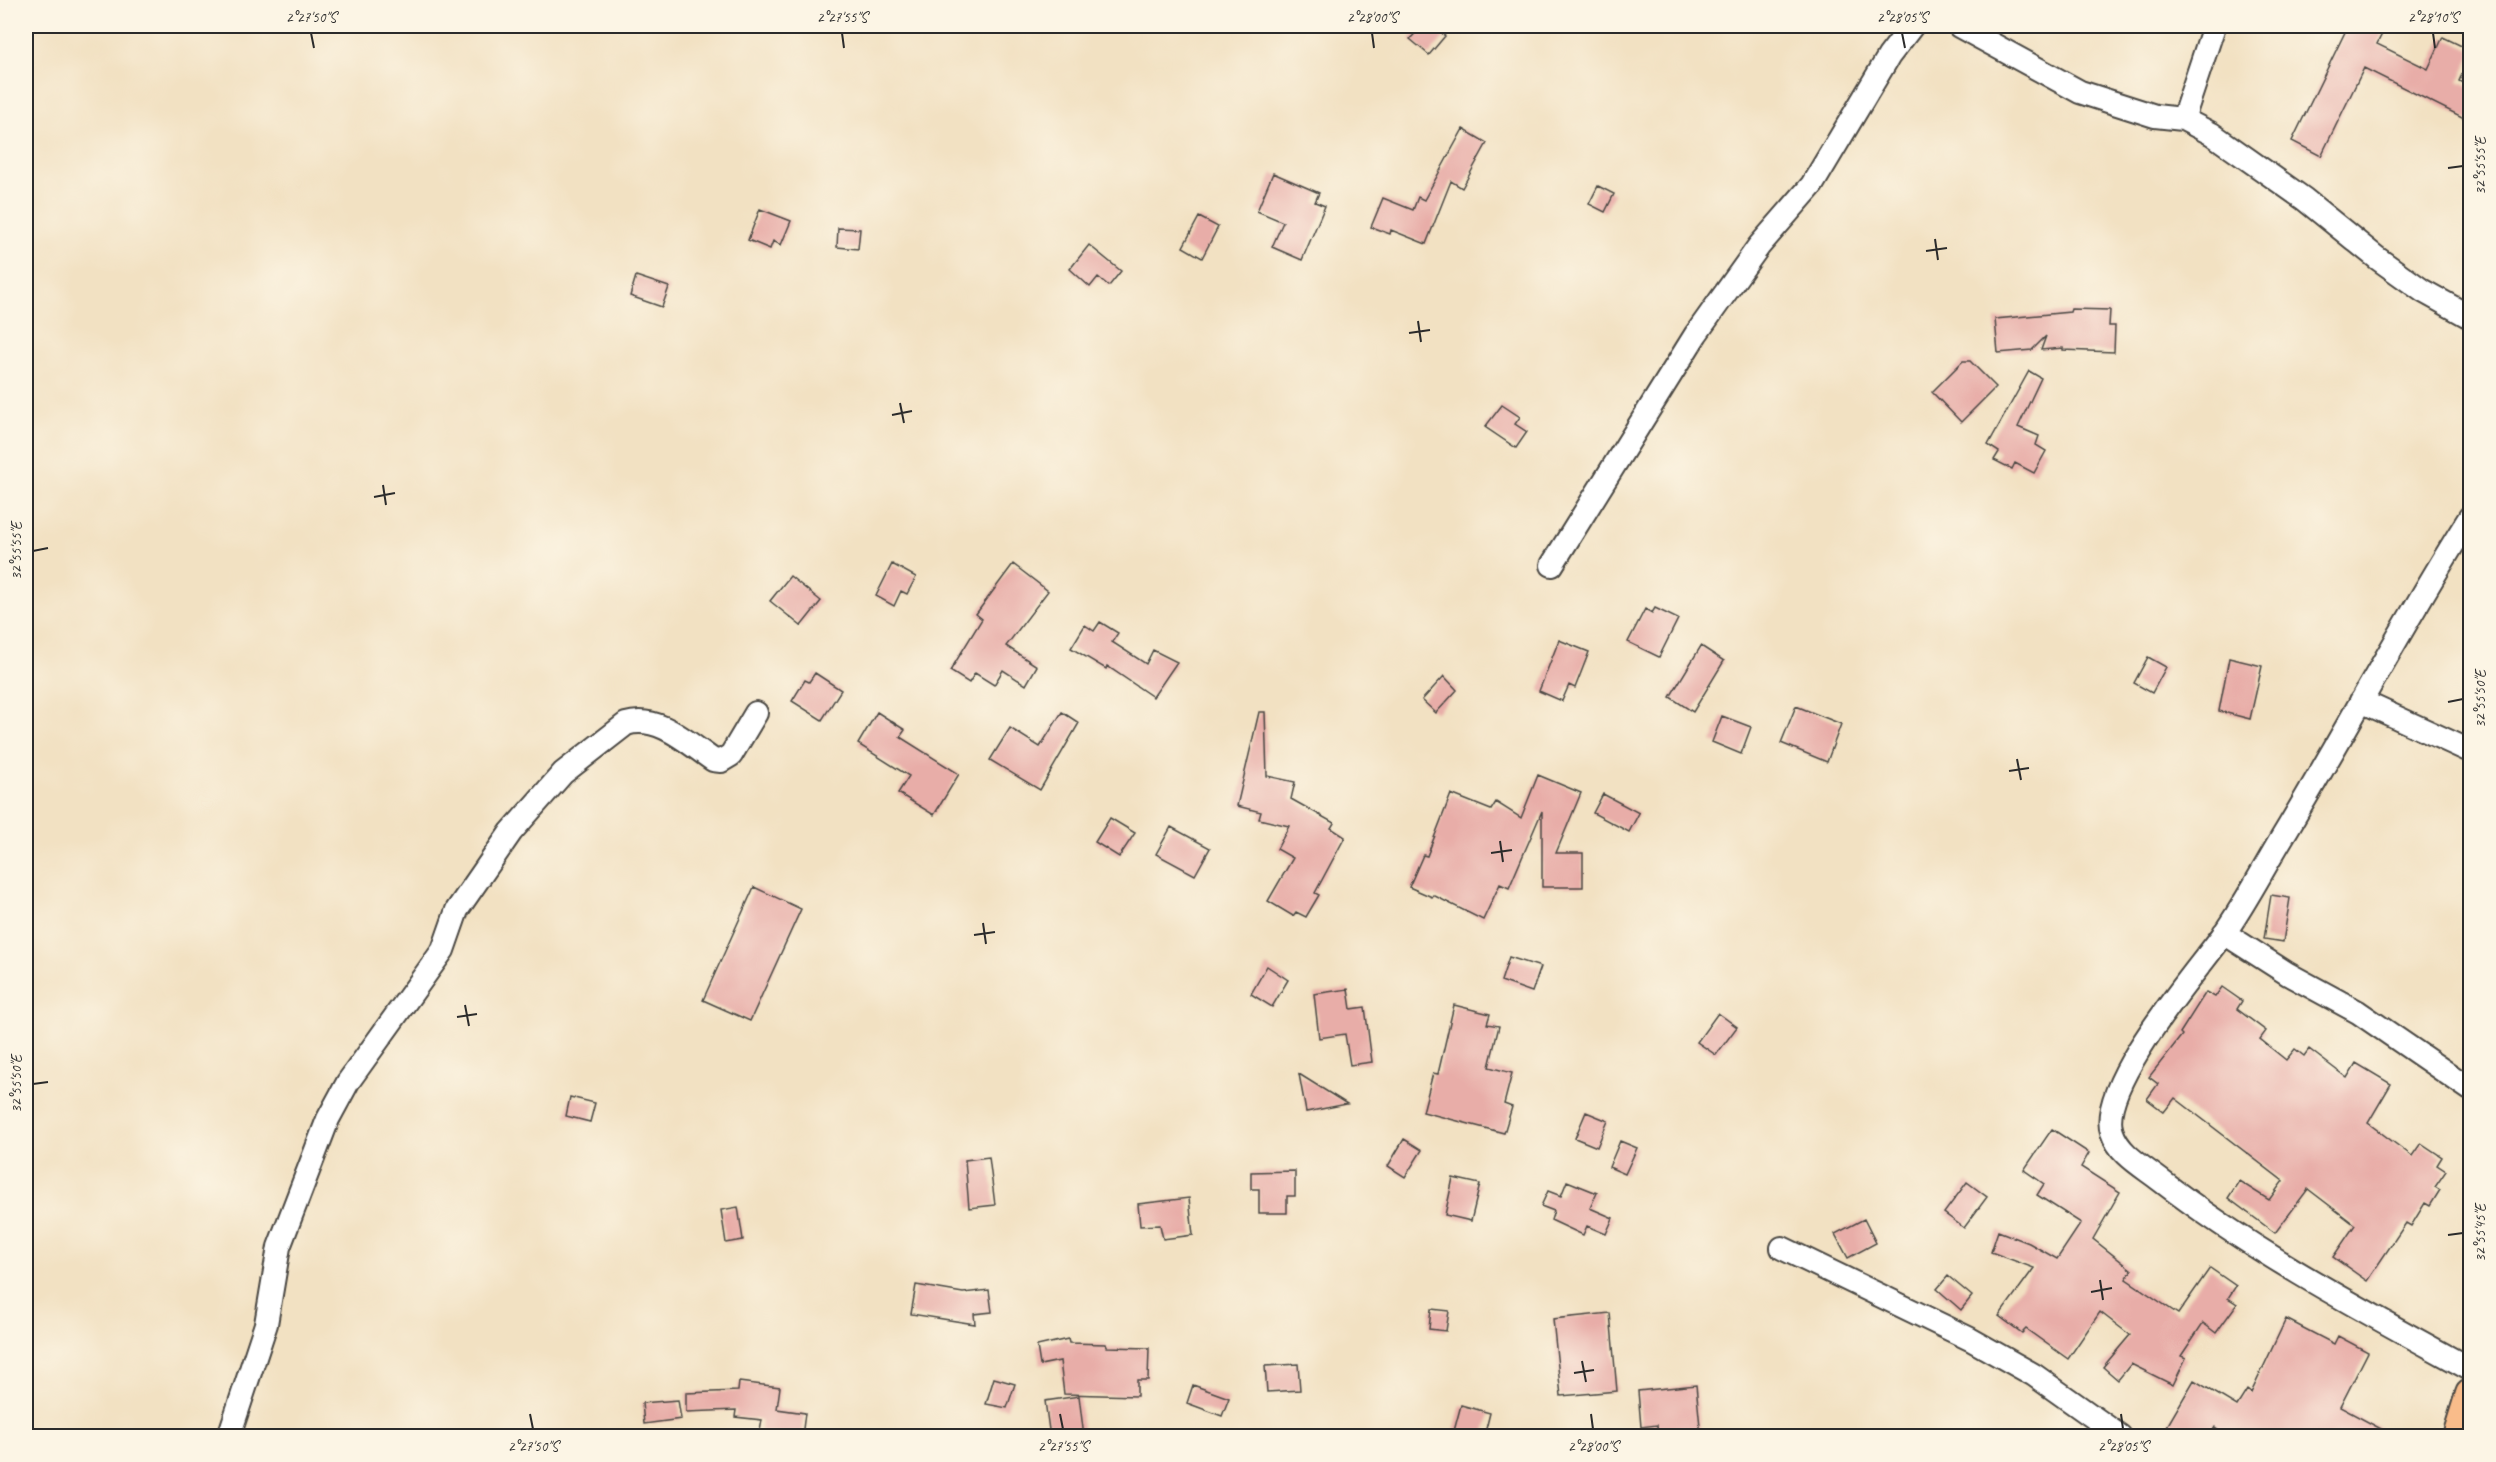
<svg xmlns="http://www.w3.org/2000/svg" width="2496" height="1462" viewBox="0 0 2496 1462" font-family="Caveat,sans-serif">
	<rect width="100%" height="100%" fill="#fcf5e5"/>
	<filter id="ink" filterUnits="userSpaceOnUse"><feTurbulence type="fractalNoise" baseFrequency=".0167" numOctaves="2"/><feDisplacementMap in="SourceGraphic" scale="12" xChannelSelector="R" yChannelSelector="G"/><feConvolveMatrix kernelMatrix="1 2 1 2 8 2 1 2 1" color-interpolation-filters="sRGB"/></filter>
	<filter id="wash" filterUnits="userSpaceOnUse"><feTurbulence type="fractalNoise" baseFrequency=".008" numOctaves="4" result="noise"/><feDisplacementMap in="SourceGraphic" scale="24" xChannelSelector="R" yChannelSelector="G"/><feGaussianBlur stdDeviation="1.35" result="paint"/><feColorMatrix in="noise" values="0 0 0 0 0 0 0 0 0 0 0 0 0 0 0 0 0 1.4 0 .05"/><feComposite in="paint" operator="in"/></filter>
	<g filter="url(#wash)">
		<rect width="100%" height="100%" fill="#f2e1c2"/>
		<g id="blocks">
			<path fill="#e8ada8" d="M 1422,26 L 1433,26 L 1445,36 L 1429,55 L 1410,39 Z
				M 2348,26 L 2386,26 L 2377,44 L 2428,69 L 2443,37 L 2470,50 L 2470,57 L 2459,81 L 2470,87 L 2470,121 L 2364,68 L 2321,156 L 2292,141 Z
				M 1463,129 L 1487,143 L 1462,188 L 1451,181 L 1426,244 L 1391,230 L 1390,234 L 1371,227 L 1383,198 L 1413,210 L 1418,197 L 1424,200 Z
				M 1273,173 L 1319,193 L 1315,202 L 1325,206 L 1302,260 L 1272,247 L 1283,222 L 1257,211 Z
				M 1598,186 L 1614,194 L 1605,212 L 1589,204 Z
				M 760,209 L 791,221 L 781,245 L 773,241 L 770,249 L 748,240 Z
				M 1199,217 L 1218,227 L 1202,258 L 1183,247 Z
				M 838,228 L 860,229 L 858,249 L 837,247 Z
				M 1089,245 L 1121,271 L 1109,286 L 1098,277 L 1090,287 L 1070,269 Z
				M 636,276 L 669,287 L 662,307 L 630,296 Z
				M 2071,309 L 2110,310 L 2109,326 L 2115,326 L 2114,352 L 2063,350 L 2063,348 L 2041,350 L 2046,336 L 2032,350 L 1998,353 L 1995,319 L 2070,312 Z
				M 1963,361 L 1970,361 L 1996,387 L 1961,422 L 1932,392 Z
				M 2029,371 L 2041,378 L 2018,427 L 2039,436 L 2036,445 L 2046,451 L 2034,473 L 2015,463 L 2012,469 L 1994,460 L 1999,452 L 1988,445 Z
				M 1502,405 L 1520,417 L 1515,424 L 1527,432 L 1516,448 L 1485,427 Z
				M 892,564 L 916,577 L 907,594 L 901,591 L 894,606 L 876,596 Z
				M 1013,564 L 1048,591 L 1006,646 L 1037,666 L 1026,685 L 1003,670 L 994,685 L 975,673 L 969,683 L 950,671 L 982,619 L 976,614 Z
				M 790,576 L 821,601 L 801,626 L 770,601 Z
				M 1655,608 L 1678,619 L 1659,657 L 1628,642 L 1645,609 L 1652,613 Z
				M 1100,622 L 1118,633 L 1112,642 L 1146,664 L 1153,650 L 1177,662 L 1153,697 L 1107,666 L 1106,669 L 1071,648 L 1085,625 L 1094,631 Z
				M 1559,640 L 1589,652 L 1575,688 L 1569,685 L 1562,701 L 1539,691 Z
				M 1701,646 L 1724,661 L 1693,712 L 1670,697 Z
				M 2148,657 L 2166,667 L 2152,693 L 2134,683 Z
				M 2229,658 L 2262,666 L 2250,719 L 2219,711 Z
				M 815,673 L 841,690 L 822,720 L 792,701 L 805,680 L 809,682 Z
				M 1444,676 L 1457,690 L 1436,713 L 1422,700 Z
				M 1796,706 L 1841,724 L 1827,762 L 1781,743 Z
				M 877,712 L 905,730 L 900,737 L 959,774 L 934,815 L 898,793 L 909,776 L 858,744 Z
				M 1062,712 L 1079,723 L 1040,790 L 990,760 L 1010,728 L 1040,747 Z
				M 1259,712 L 1265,712 L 1267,776 L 1295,782 L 1291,799 L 1334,823 L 1331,828 L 1345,837 L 1315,893 L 1319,895 L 1306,917 L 1296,912 L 1293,916 L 1268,901 L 1293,858 L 1277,849 L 1289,826 L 1259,819 L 1261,812 L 1237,806 Z
				M 1722,716 L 1751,727 L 1741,754 L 1712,742 Z
				M 1538,775 L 1581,793 L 1556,853 L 1583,853 L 1583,887 L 1542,887 L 1542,811 L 1509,888 L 1500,884 L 1483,920 L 1433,895 L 1432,897 L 1409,887 L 1423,855 L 1427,856 L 1451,794 L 1491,810 L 1496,802 L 1521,818 Z
				M 1603,794 L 1639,813 L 1629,832 L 1593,813 Z
				M 1110,818 L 1135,833 L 1119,857 L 1095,842 Z
				M 1171,827 L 1210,848 L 1195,875 L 1156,854 Z
				M 754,887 L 801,909 L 750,1021 L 703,1000 Z
				M 2271,895 L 2290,898 L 2283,942 L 2264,939 Z
				M 1509,957 L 1541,967 L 1532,992 L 1501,981 Z
				M 1267,966 L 1288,980 L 1272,1007 L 1251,994 Z
				M 2222,987 L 2242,1001 L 2237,1009 L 2266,1031 L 2260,1039 L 2286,1060 L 2295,1049 L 2304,1056 L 2309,1049 L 2347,1078 L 2356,1063 L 2391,1084 L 2368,1123 L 2412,1156 L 2421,1143 L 2442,1157 L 2437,1165 L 2446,1171 L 2435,1187 L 2440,1190 L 2430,1206 L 2425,1203 L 2411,1226 L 2406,1223 L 2367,1281 L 2333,1257 L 2355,1225 L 2308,1189 L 2275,1233 L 2228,1198 L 2239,1181 L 2269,1200 L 2283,1181 L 2175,1098 L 2164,1112 L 2147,1099 L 2158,1084 L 2149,1077 L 2182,1035 L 2180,1033 L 2206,992 L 2215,997 Z
				M 1348,989 L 1351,1009 L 1365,1007 L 1372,1062 L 1350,1065 L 1345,1034 L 1319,1038 L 1314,994 Z
				M 1454,1005 L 1490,1014 L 1487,1024 L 1499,1026 L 1489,1067 L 1512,1073 L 1504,1104 L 1512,1107 L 1504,1133 L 1423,1112 L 1433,1073 L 1438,1074 Z
				M 1718,1013 L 1737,1027 L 1716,1055 L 1697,1042 Z
				M 1299,1074 L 1347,1104 L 1306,1112 Z
				M 570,1097 L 595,1103 L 590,1122 L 566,1116 Z
				M 1586,1112 L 1608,1121 L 1597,1147 L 1575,1138 Z
				M 2052,1129 L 2089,1153 L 2081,1167 L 2120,1192 L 2093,1239 L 2132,1270 L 2126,1279 L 2178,1314 L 2210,1268 L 2236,1286 L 2228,1298 L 2237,1304 L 2216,1333 L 2203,1323 L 2181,1356 L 2186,1358 L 2173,1385 L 2131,1364 L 2118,1380 L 2103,1367 L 2130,1335 L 2100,1312 L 2068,1359 L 2026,1329 L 2022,1333 L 1999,1316 L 2034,1268 L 1991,1252 L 1998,1231 L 2029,1243 L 2057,1259 L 2081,1223 L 2037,1195 L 2044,1184 L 2024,1170 Z
				M 1404,1139 L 1422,1150 L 1405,1177 L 1388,1166 Z
				M 1620,1141 L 1637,1148 L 1625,1174 L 1609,1167 Z
				M 989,1157 L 995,1205 L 969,1208 L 965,1160 Z
				M 1295,1171 L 1295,1196 L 1287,1196 L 1287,1213 L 1259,1213 L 1259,1189 L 1251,1189 L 1251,1172 Z
				M 1453,1178 L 1480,1184 L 1471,1221 L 1445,1215 Z
				M 1567,1181 L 1597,1193 L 1590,1208 L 1613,1218 L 1606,1234 L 1587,1226 L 1583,1235 L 1551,1220 L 1554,1211 L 1541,1206 L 1548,1191 L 1561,1196 Z
				M 1967,1182 L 1987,1197 L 1964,1228 L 1944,1213 Z
				M 1189,1198 L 1193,1235 L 1163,1239 L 1160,1225 L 1140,1226 L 1138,1204 Z
				M 738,1207 L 743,1240 L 726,1243 L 721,1210 Z
				M 1864,1219 L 1876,1243 L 1848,1258 L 1835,1234 Z
				M 1948,1276 L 1972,1296 L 1961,1310 L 1937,1289 Z
				M 916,1285 L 963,1293 L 989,1290 L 992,1312 L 974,1314 L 975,1324 L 911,1314 Z
				M 1431,1309 L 1449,1311 L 1446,1331 L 1429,1329 Z
				M 1610,1313 L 1617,1391 L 1561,1396 L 1553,1319 Z
				M 2286,1319 L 2334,1344 L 2338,1336 L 2368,1352 L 2340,1407 L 2396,1437 L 2229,1437 L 2215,1427 L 2209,1437 L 2181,1437 L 2166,1428 L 2194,1380 L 2237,1406 L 2247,1390 L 2251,1393 Z
				M 1068,1339 L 1069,1343 L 1106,1344 L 1107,1347 L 1149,1348 L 1148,1380 L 1137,1380 L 1137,1396 L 1064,1394 L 1060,1361 L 1040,1365 L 1037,1346 Z
				M 1298,1364 L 1300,1390 L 1267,1392 L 1265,1366 Z
				M 994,1378 L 1015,1384 L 1007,1408 L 986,1404 Z
				M 739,1382 L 780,1387 L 777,1409 L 805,1413 L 802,1437 L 760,1431 L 762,1420 L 735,1417 L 736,1410 L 686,1412 L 686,1393 L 738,1391 Z
				M 1193,1385 L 1229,1398 L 1222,1416 L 1187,1403 Z
				M 1696,1385 L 1701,1437 L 1658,1437 L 1657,1425 L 1641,1427 L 1638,1391 Z
				M 1079,1396 L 1084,1437 L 1050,1437 L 1045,1401 Z
				M 678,1400 L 681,1419 L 644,1424 L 642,1403 Z
				M 1461,1405 L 1490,1413 L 1484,1437 L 1454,1431 Z"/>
		</g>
	</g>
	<g filter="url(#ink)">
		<use href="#blocks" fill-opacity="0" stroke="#494642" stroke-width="1.5"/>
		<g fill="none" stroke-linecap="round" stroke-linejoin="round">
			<defs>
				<path id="minor" d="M 1959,26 L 2080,92 L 2155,116 L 2183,119 L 2212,134 L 2304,199 L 2377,258 L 2423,291 L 2470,317
					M 2183,119 L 2214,26
					M 2470,517 C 2404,621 2347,730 2283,836 C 2263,869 2245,904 2223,935 C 2196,972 2096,1087 2112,1132 C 2119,1154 2142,1166 2160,1180 C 2256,1254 2364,1311 2470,1369
					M 1552,565 L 1696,334 L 1759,246 L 1812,185 L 1889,56 L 1912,26
					M 2361,701 L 2470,751
					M 2224,933 L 2288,974 L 2358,1012 L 2470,1089
					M 1782,1248 L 1970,1339 L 2034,1375 L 2120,1436
					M 229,1436 L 266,1324 L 279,1247 L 328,1119 L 348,1082 L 443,950 L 457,910 L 511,832 L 563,773 L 626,724 C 658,714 688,743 713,760 L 721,761 L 731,755 L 756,713"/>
				<path id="major" d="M 2457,1436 L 2470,1394"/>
			</defs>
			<use href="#minor" stroke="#494642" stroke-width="26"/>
			<use href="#major" stroke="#494642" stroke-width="32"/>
			<use href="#minor" stroke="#fff" stroke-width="22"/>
			<use href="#major" stroke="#f9bc8a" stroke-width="28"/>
		</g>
	</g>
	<path fill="none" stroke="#2b2b2b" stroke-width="2" d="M 311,33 L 314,48M 842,33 L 844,48M 1372,33 L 1374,48M 1902,33 L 1905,48M 2433,33 L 2435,48M 2448,168 L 2463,166M 1935,239 L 1938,260M 1926,251 L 1947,248M 1418,321 L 1421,342M 1409,333 L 1430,330M 900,403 L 904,423M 892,415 L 912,411M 383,485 L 386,505M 374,497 L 395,493M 33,551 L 48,548M 2448,702 L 2463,699M 2017,759 L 2021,780M 2009,771 L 2029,768M 1500,841 L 1503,862M 1491,853 L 1512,850M 983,923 L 986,944M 974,935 L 995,932M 465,1005 L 469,1026M 457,1017 L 477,1014M 33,1084 L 48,1082M 2448,1235 L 2463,1233M 2100,1280 L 2103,1300M 2091,1292 L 2112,1288M 1582,1361 L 1586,1382M 1574,1373 L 1594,1370M 530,1414 L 533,1429M 1060,1414 L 1063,1429M 1591,1414 L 1593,1429M 2121,1414 L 2123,1429"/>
	<rect width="2496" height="1462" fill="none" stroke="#fcf5e5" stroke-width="66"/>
	<rect x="33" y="33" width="2430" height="1396" fill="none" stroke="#2b2b2b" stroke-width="2"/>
	<g font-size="15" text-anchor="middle" fill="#2b2b2b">
		<text x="311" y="22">2°27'50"S</text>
		<text x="842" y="22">2°27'55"S</text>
		<text x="1372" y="22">2°28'00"S</text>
		<text x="1902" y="22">2°28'05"S</text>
		<text x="2433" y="22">2°28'10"S</text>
		<text transform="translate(2480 166) rotate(-90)" y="5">32°55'55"E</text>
		<text transform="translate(16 551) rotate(-90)" y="5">32°55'55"E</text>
		<text transform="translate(2480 699) rotate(-90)" y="5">32°55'50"E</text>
		<text transform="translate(16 1084) rotate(-90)" y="5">32°55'50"E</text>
		<text transform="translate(2480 1233) rotate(-90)" y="5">32°55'45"E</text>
		<text x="533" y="1451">2°27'50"S</text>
		<text x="1063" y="1451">2°27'55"S</text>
		<text x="1593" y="1451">2°28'00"S</text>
		<text x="2123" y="1451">2°28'05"S</text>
	</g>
</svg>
